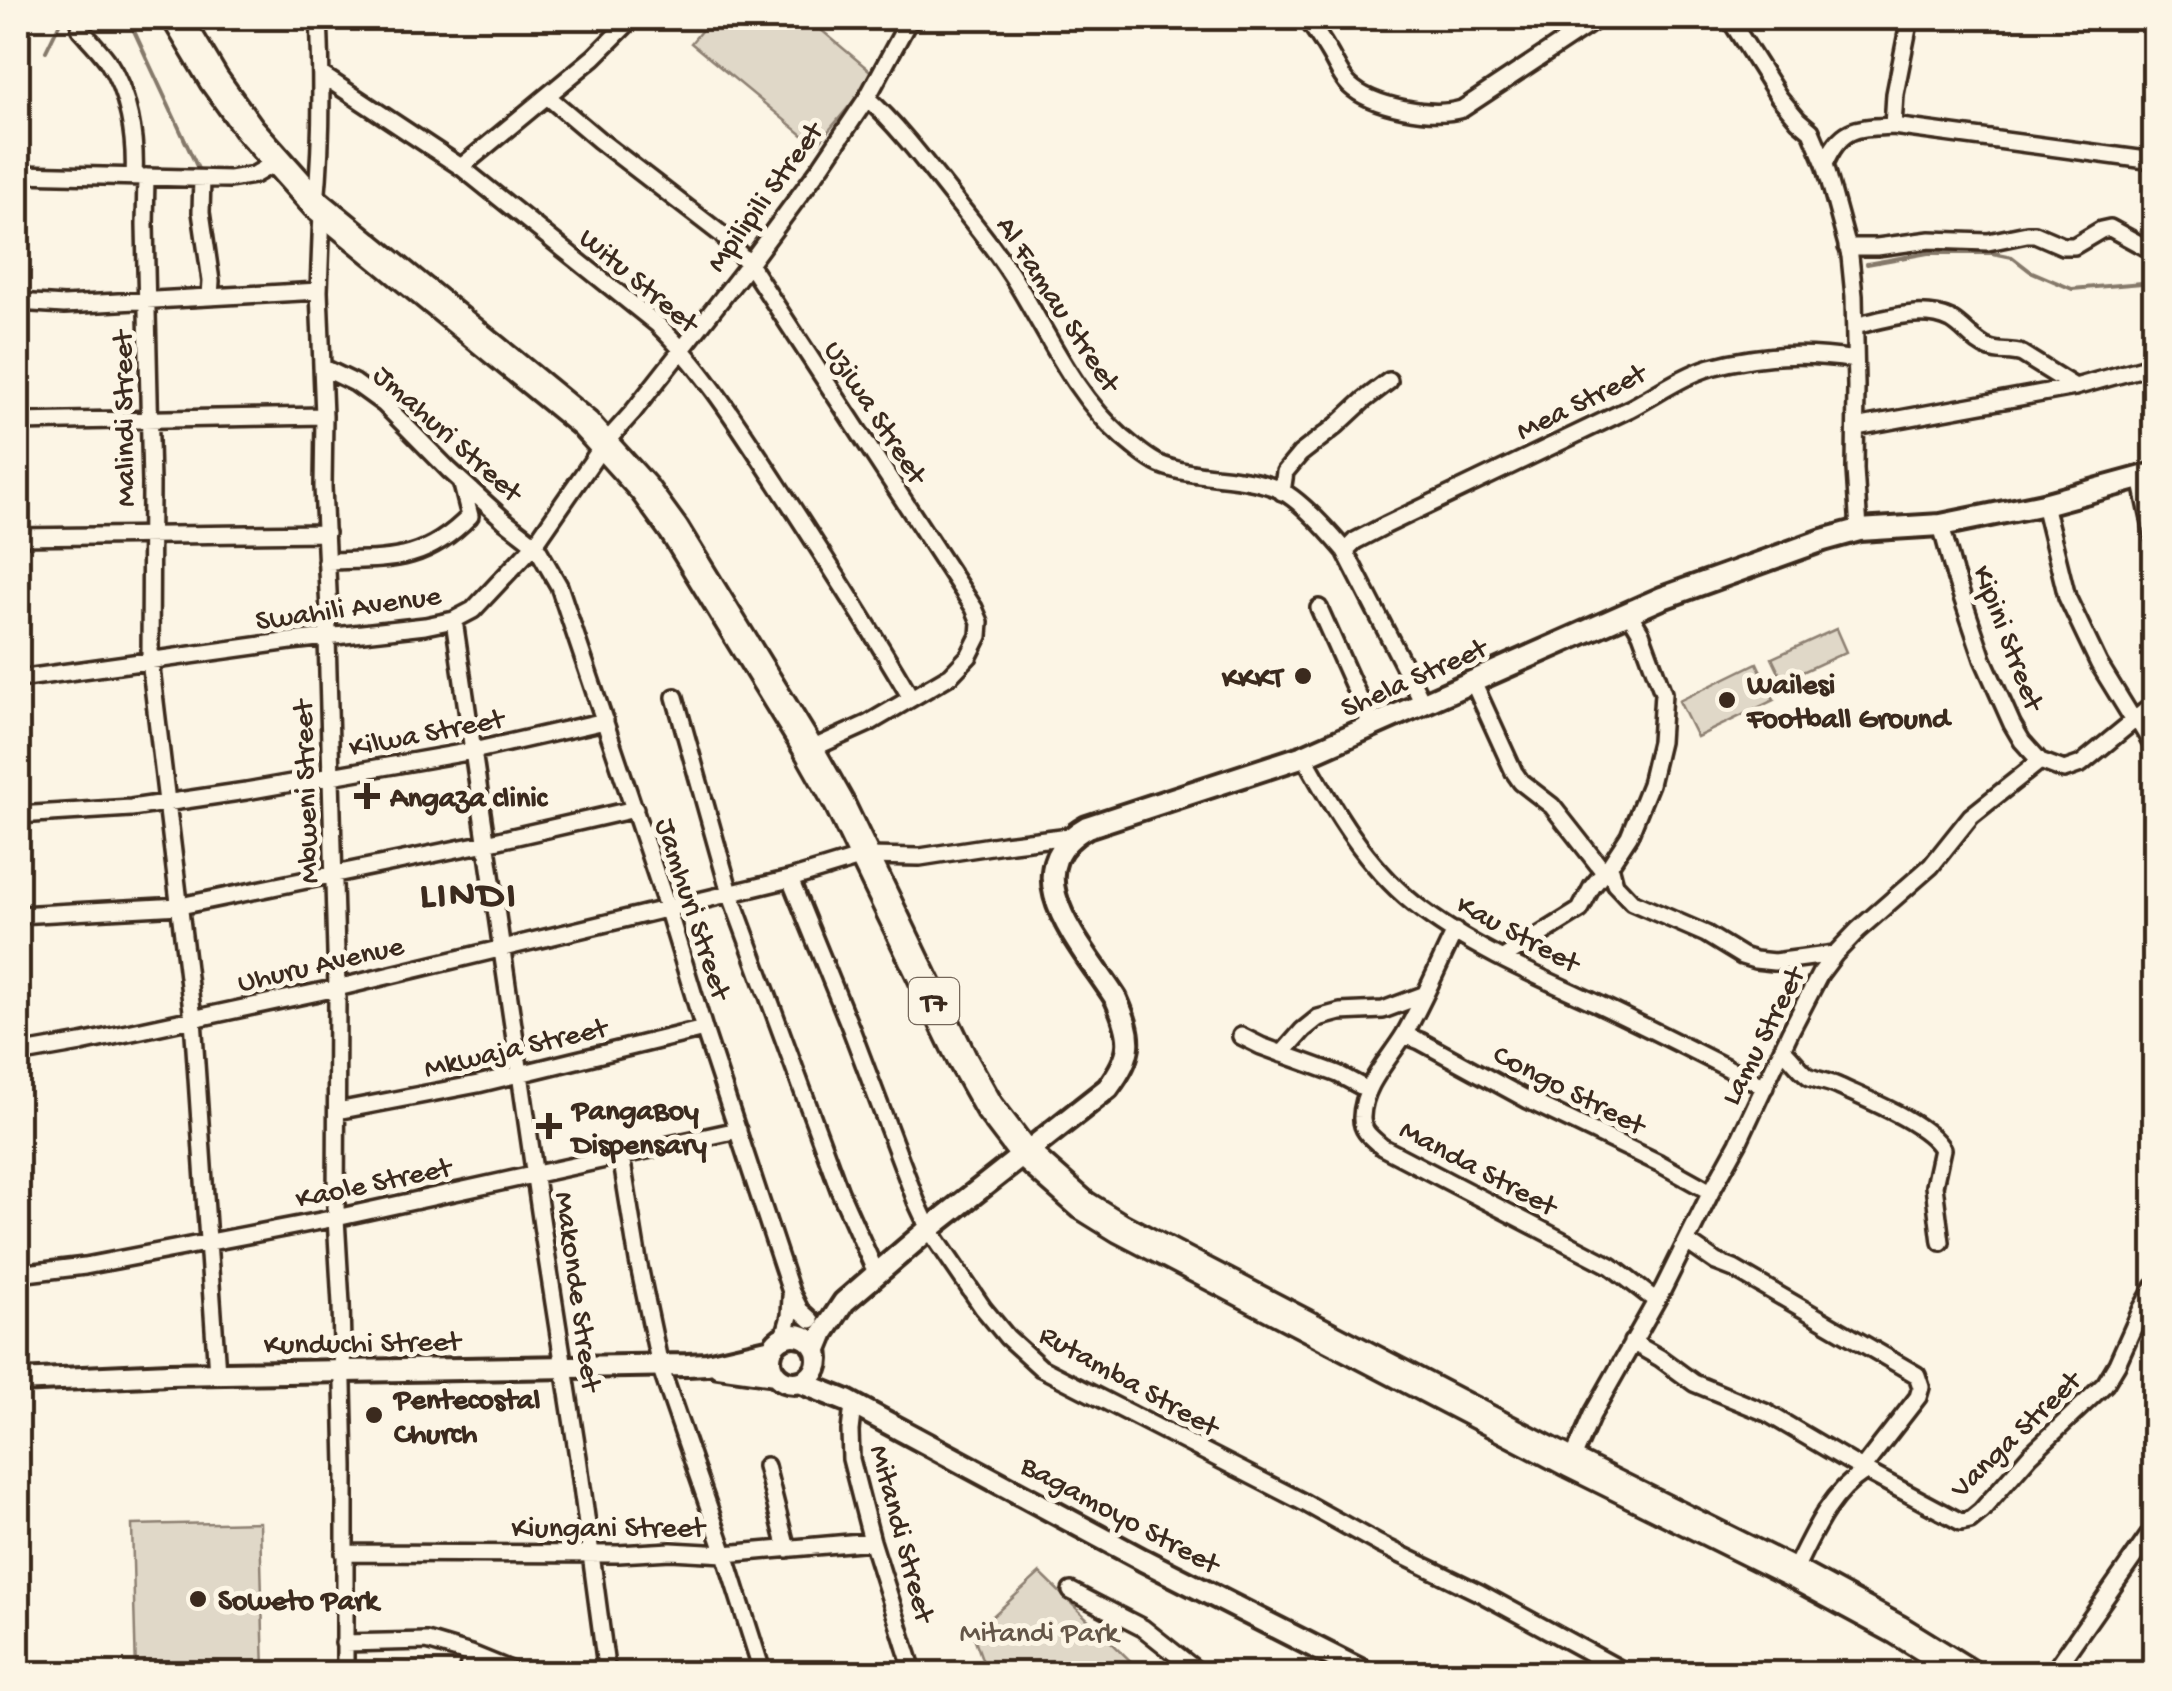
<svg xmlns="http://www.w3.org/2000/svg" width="2172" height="1691" viewBox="0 0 2172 1691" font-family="'Gochi Hand',sans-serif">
	<rect width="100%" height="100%" fill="#fcf5e5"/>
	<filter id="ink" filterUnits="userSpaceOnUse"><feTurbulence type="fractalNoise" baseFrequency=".01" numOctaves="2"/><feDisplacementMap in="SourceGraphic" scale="20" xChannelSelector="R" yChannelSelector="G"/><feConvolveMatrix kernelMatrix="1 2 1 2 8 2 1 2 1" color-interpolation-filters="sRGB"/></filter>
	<g filter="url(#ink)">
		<path fill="#e0d8c8" stroke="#8e8173" stroke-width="2.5" d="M 712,18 L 807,18 L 875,75 L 816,146 L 691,43 Z
			M 1836,629 L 1846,652 L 1783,681 L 1772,658 Z
			M 1757,663 L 1774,700 L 1697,737 L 1679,701 Z
			M 260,1522 L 264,1673 L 136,1673 L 132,1525 Z
			M 1040,1573 L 1143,1673 L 987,1673 L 973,1634 Z"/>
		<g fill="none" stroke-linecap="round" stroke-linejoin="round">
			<path stroke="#85796b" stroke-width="4" d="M 128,18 L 200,173
				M 46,51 L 62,18
				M 1867,264 L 1928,253 L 1993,253 L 2012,257 L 2030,271 L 2072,289 L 2154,282"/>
			<defs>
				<path id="street" d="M 1306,18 C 1314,29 1321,39 1328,51 C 1335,62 1340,76 1349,85 C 1372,107 1433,118 1462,109 L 1599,18
					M 1729,18 L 1779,97 L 1798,120 L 1811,131 L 1825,164 L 1850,256 L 1854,296 L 1856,386 L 1855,469 L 1859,530
					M 80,29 C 89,39 99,49 107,60 C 129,93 136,138 134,177
					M 322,75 L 461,167 L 658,325 C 704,369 742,431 777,484 C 823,555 869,625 911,698
					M 547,96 L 599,140 L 721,234 L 749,264 L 974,608 L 980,622 L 979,636 L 969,656 L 951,675 L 869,723 L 809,750
					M 867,98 C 899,127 925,162 952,196 C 976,226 999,254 1019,287 C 1051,340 1075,395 1122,437 C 1133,446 1146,458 1159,464 C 1197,480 1240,473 1278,489 C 1300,499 1329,532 1345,551 L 1424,705
					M 1893,126 L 1895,94 L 1910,18
					M 1825,164 C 1841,127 1855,128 1893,126 L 2154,161
					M 461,167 L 594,57 L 633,18
					M 18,174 L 230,179 L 254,175 L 278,161
					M 146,177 L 145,225 L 151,484 L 150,660 L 193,1019 L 217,1373
					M 202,179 L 201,212 L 211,281 L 210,296
					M 316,204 C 322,142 322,80 319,18
					M 322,211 L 319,291 L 324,416 L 323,487 L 329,612 L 327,638 L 337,988 L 336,1218 L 341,1304 L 345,1466 L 345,1674
					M 1847,247 L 1877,247 L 1930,240 L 1988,242 L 2027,234 L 2035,234 L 2063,246 L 2074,246 L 2101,230 L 2110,228 L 2154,252
					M 18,302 L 64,305 L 319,291
					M 1855,326 C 1884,319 1922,306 1951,320 C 1965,328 1975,344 1990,349 C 2000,353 2011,350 2022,354 L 2075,387
					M 322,367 L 355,383 L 384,404 L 449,470 L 504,520 L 535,544 L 559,586 L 667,907 L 704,1029 L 791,1292 L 800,1310 L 811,1320
					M 18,422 L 324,416
					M 1856,427 L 2075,387 L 2154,365
					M 2141,478 L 2154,538
					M 1282,492 L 1285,472 L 1300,454 L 1336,426 L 1364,400 L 1389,381
					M 2044,504 L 2067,597 L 2099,664 L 2134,721
					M 1941,525 L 1954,573 L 1983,659 L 2012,724 L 2022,741 L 2040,761 L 2064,770 L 2081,764 L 2154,704
					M 18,537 L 326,533
					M 1345,551 L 1355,541 L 1386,525 C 1467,487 1548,448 1629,409 C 1654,396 1684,375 1711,367 C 1759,354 1806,352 1855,360
					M 326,561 C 389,559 423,564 470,516 L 461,481
					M 1319,608 L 1372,727
					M 454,620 L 544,1239 L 578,1457 L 607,1674
					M 18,679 L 291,641 L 425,626 L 454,620 L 473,610 L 535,544 L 604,444 L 632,413 L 749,264 L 822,165 L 867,98 L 907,24 L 914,18
					M 1473,682 L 1514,772 L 1521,782 L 1552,806 L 1604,872
					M 675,697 L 730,893 L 840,1192 L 877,1275
					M 2137,719 L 2154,747
					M 1304,756 C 1333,809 1365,864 1413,903 C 1466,945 1532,974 1594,1002 C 1651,1029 1708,1058 1765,1087
					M 18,815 L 131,808 L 246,791 L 473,751 L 605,721
					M 1610,865 L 1615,884 L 1632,902 L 1706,934 L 1742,956 L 1755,960 L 1774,962 L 1835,954
					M 790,879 L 851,1029 L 916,1201 L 929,1229 L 983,1308 L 1007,1337 L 1041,1368 L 1305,1503 L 1379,1544 L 1480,1593 L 1629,1674
					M 18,915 L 180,906 L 486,843 L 635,809
					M 1455,931 C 1438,966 1423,1002 1404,1035 C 1388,1061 1363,1085 1362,1117 C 1361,1131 1372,1138 1382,1147 L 1611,1266 L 1655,1300
					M 1503,958 L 1580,910 L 1592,887 L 1610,865 L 1629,836 L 1650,784 L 1660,742 L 1663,693 L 1641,633 L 1629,613
					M 1404,1035 L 1420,1041 L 1528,1100 L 1659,1163 L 1711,1192
					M 1241,1036 L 1261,1046 L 1338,1074 L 1368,1090
					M 1782,1049 C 1790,1055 1803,1074 1810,1077 C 1819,1081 1831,1082 1840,1087 C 1868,1100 1927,1123 1942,1149 L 1934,1186 L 1941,1242
					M 18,1054 L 81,1043 L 337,988 L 790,879 L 866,856 L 920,857 L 1004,844 L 1070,836
					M 1282,1054 L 1303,1030 L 1318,1018 L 1340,1012 L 1383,1010 L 1423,995
					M 337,1111 L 478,1084 L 704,1029
					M 621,1156 L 638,1261 L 660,1366 L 725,1554 L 763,1674
					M 1687,1242 L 1716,1262 L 1734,1269 L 1917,1375 L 1921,1387 L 1918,1397 L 1862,1469
					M 18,1274 L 85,1266 L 336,1218 L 738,1130
					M 784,1337 L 790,1316 L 791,1296
					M 1632,1342 L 1660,1358 L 1694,1383 L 1767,1413 L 1862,1469 L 1961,1522 L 1970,1520 L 1981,1511 L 2030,1455 L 2105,1384 L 2117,1364 L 2142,1308 L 2154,1287
					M 853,1405 L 850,1431 L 851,1459 L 872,1541 L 914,1674
					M 1571,1463 L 1592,1415 L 1663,1289 L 1711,1192 L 1738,1143 L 1790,1032 L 1820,974 L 1835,954 L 1858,930 L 1931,866 L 1971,816 L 2040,761
					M 766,1466 L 787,1549
					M 344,1553 L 618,1554 L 671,1551 L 725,1554 L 872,1541
					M 1793,1573 C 1812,1535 1828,1495 1865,1471
					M 1071,1591 L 1143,1628 L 1201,1674
					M 344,1643 L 427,1641 L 471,1654 L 520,1674
					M 467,1674 L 471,1654
					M 2052,1674 L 2154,1528"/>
				<path id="secondary" d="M770 1359a24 24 0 1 1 48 0a24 24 0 1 1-48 0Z
					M 817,1349 L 824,1332 L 844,1302 L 929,1229 L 1108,1088 C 1134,1053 1133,1038 1116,999 C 1084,948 1009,871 1087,827 L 1304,756 L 1662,598 L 1823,540 L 1859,530 L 1941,525 L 2044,504 L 2154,474
					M 718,1366 L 775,1374
					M 18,1381 L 169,1374 L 687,1365 L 707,1364 L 772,1349
					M 802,1383 L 847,1401 L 1143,1560 L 1368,1674"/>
				<path id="highway" d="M 177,18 L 214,80 L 250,130 L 316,204 L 585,424 L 644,489 L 674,530 L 809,750 L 839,803 L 962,1059 L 989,1107 L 1024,1153 L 1083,1205 L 1120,1228 L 1571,1463 L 1793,1573 L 1898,1630 L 1969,1674"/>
			</defs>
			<use href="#street" stroke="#3b2a1e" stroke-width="22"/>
			<use href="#secondary" stroke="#3b2a1e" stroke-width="28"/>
			<use href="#highway" stroke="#3b2a1e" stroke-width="35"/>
			<use href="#street" stroke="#fcf5e5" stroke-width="15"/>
			<use href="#secondary" stroke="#fcf5e5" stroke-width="20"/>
			<use href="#highway" stroke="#fcf5e5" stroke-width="28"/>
		</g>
	</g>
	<g fill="#3b2a1e" stroke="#fcf5e5" stroke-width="4">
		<circle cx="1303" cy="676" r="10"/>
		<circle cx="1727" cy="700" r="10"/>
		<path d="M362 781h10v10h10v10h-10v10h-10v-10h-10v-10h10z"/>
		<path d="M544 1111h10v10h10v10h-10v10h-10v-10h-10v-10h10z"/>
		<circle cx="374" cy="1415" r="10"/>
		<circle cx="198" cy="1599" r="10"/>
	</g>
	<g text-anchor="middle" stroke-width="10" stroke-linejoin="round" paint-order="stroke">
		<rect fill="#fcf5e5" stroke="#75675a" stroke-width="2.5" x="909" y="978" width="50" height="46" rx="8"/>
		<g font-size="28" font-weight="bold" fill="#3b2a1e">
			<text x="934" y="1011">T7</text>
		</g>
		<g font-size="30" fill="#3b2a1e" stroke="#fcf5e5">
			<text transform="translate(763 196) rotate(-54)" y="10">Mpilipili Street</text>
			<text transform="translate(640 279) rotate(40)" y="10">Witu Street</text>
			<text transform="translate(1060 303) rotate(57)" y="10">Al Famau Street</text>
			<text transform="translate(1580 400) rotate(-26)" y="10">Mea Street</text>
			<text transform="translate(877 411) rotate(57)" y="10">Uziwa Street</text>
			<text transform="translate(122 419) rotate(-91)" y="10">Malindi Street</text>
			<text transform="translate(449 432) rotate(42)" y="10">Jmahuri Street</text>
			<text transform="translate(348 606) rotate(-8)" y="10">Swahili Avenue</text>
			<text transform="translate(2010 637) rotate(69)" y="10">Kipini Street</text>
			<text transform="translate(1413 676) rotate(-24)" y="10">Shela Street</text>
			<text transform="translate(426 731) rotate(-11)" y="10">Kilwa Street</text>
			<text transform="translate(304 792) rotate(-92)" y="10">Mbweni Street</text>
			<text transform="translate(695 908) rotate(72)" y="10">Jamhuri Street</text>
			<text transform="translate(1519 932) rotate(28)" y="10">Kau Street</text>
			<text transform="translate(320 962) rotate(-13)" y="10">Uhuru Avenue</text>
			<text transform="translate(1761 1035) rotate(-63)" y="10">Lamu Street</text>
			<text transform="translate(515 1046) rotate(-13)" y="10">Mkwaja Street</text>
			<text transform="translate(1570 1088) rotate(27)" y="10">Congo Street</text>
			<text transform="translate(1479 1166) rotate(28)" y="10">Manda Street</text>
			<text transform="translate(373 1181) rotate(-12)" y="10">Kaole Street</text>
			<text transform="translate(580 1291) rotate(82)" y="10">Makonde Street</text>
			<text transform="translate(362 1341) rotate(-1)" y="10">Kunduchi Street</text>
			<text transform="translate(1130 1379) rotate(29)" y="10">Rutamba Street</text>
			<text transform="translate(2014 1433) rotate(-44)" y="10">Vanga Street</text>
			<text transform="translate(1121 1513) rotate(28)" y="10">Bagamoyo Street</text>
			<text x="608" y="1536">Kiungani Street</text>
			<text transform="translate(904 1533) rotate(75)" y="10">Mitandi Street</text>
		</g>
		<g font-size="30" font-weight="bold" fill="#3b2a1e" stroke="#fcf5e5" text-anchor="start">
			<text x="1283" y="686" text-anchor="end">KKKT</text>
			<text x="1747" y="693">Wailesi<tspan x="1747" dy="34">Football Ground</tspan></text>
			<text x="390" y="806">Angaza clinic</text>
			<text x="572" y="1119">PangaBoy<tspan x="572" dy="34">Dispensary</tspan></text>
			<text x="394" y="1408">Pentecostal<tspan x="394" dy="34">Church</tspan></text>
			<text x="218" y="1609">Soweto Park</text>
		</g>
		<g font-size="30" fill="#645648" stroke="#fcf5e5">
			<text x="1039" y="1641">Mitandi Park</text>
		</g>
		<g font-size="40" font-weight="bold" letter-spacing="2.5" fill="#3b2a1e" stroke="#fcf5e5">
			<text x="469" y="905">LINDI</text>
		</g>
	</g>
	<rect width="2172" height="1691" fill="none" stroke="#fcf5e5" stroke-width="60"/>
	<rect x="30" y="30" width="2112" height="1631" fill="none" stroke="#3b2a1e" stroke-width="4" filter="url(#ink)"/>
</svg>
